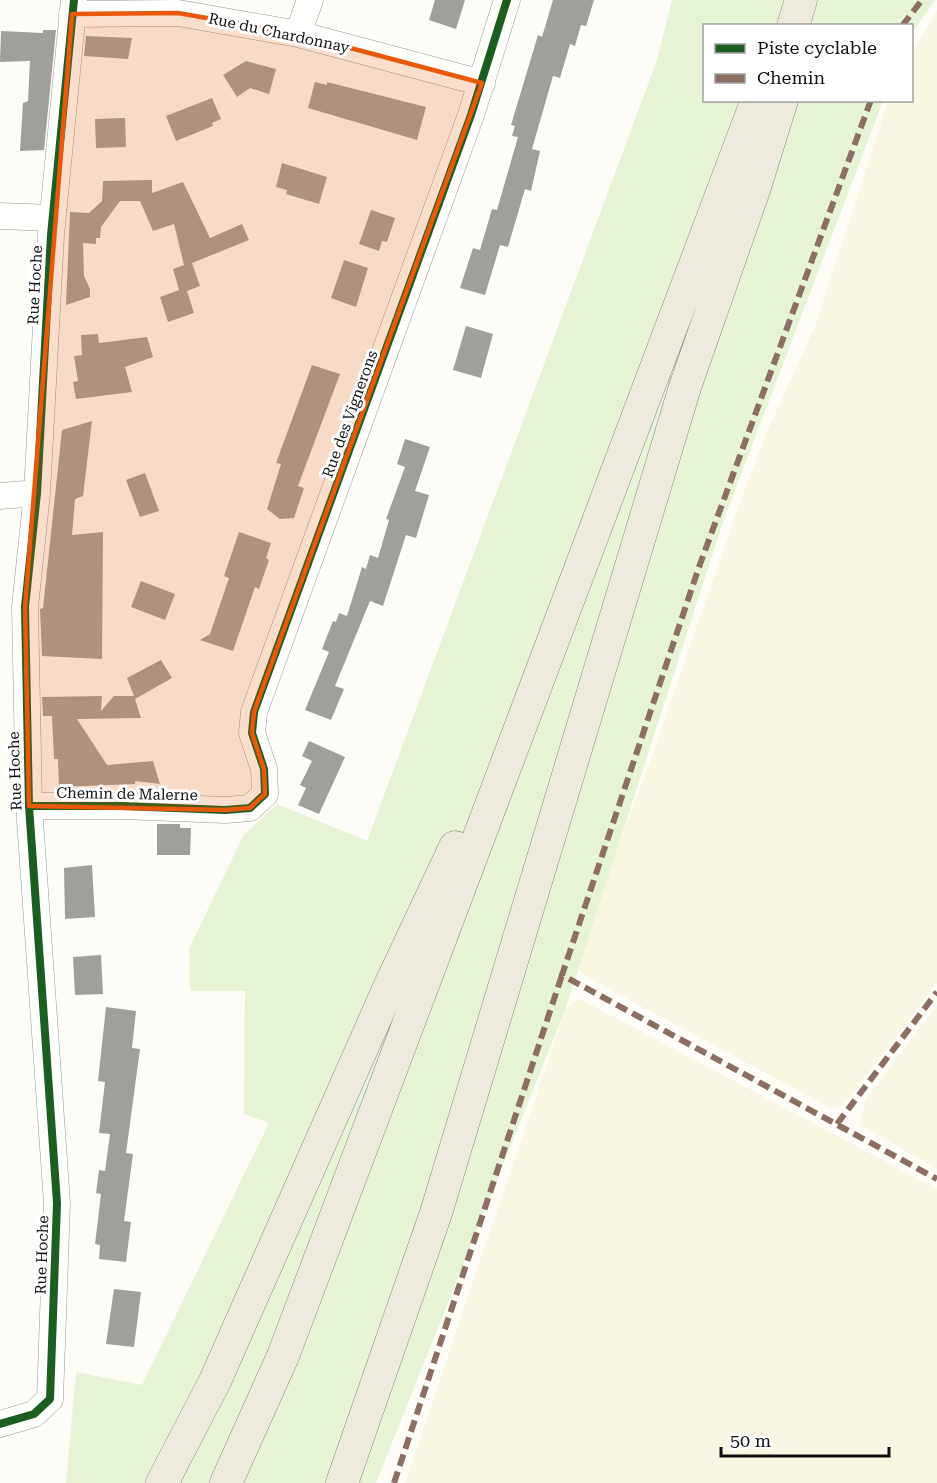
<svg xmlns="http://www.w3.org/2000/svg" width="937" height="1483" viewBox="0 0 937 1483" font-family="'Roboto Serif',serif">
	<rect width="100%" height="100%" fill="#fdfcf7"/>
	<path fill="#f9f7e4" d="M 937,10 L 937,983 L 847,1101 L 841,1106 L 832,1109 L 585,976 L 578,968 L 578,953 L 647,770 L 739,505 L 766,434 L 815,326 L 888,101 L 912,100 L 912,52 Z
		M 577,1000 L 584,1001 L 937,1189 L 937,1483 L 405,1483 L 565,1010 L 570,1004 Z
		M 937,1005 L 937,1169 L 860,1125 L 865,1100 Z"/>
	<path fill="#e7f3d7" d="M 672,0 L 935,0 L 912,33 L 912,26 L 704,26 L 704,100 L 883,101 L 723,522 L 565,1010 L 376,1483 L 66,1483 L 76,1372 L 142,1385 L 269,1123 L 244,1114 L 245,991 L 190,991 L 189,949 L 243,836 L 277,804 L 367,841 L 657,60 Z"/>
	<path fill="#a19f9c" d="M 435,0 L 465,0 L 456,29 L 429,20 Z
		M 553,0 L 594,0 L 586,26 L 581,25 L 575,46 L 570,44 L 560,78 L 553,76 L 532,149 L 540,151 L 531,191 L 525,189 L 508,247 L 500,245 L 485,295 L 460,288 L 473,248 L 480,250 L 492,209 L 497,210 L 518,137 L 512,136 L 515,126 L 511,125 L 538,35 L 542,37 Z
		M 43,30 L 56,30 L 44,150 L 20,151 L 23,103 L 28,101 L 30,61 L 0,62 L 1,31 L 43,33 Z
		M 86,36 L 132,38 L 128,59 L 84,56 Z
		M 246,61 L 276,69 L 269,94 L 250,88 L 237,97 L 223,75 Z
		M 315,82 L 327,85 L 327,82 L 426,107 L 417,140 L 308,108 Z
		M 212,98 L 221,119 L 212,123 L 213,126 L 176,141 L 166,116 Z
		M 125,118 L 126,147 L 96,148 L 95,119 Z
		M 282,163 L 327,177 L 319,204 L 286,194 L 287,190 L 276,187 Z
		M 152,180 L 152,193 L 183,182 L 210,238 L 242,224 L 249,240 L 192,263 L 200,286 L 187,291 L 194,313 L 168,322 L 160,297 L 179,290 L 173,269 L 184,265 L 174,224 L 153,231 L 140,201 L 120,201 L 101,227 L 100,238 L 96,238 L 96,244 L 83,243 L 84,276 L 90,289 L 90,297 L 66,305 L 70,212 L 89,213 L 102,201 L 103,181 Z
		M 371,210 L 395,218 L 387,242 L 382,241 L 379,251 L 359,244 Z
		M 344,260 L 368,268 L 356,307 L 331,298 Z
		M 466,326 L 493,334 L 481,378 L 453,370 Z
		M 98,334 L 99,343 L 147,337 L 153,357 L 125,367 L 132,392 L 76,399 L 73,382 L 78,381 L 74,356 L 82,355 L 81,335 Z
		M 312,365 L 340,374 L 298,486 L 304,488 L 294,518 L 280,519 L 267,509 L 281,464 L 276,463 Z
		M 92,421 L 83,496 L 75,499 L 72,535 L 103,532 L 102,659 L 42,656 L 40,609 L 43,608 L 62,430 Z
		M 405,439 L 430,447 L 415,491 L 429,495 L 416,538 L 406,535 L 383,606 L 370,601 L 335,686 L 344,689 L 331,720 L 305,710 L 329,652 L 322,649 L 333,621 L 336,622 L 339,613 L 347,616 L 362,567 L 366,569 L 370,555 L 378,558 L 389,520 L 386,519 L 405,467 L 397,464 Z
		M 145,473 L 159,511 L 140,517 L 126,480 Z
		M 239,532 L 271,543 L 266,558 L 269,560 L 259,589 L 255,587 L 233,651 L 200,640 L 210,634 L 229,578 L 224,576 Z
		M 141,581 L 175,594 L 165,620 L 131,607 Z
		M 161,660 L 172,678 L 135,699 L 141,718 L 77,719 L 107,765 L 153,761 L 160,784 L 135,781 L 135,784 L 59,787 L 58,759 L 54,759 L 52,716 L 43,716 L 42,697 L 102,696 L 101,711 L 114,696 L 134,696 L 127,678 Z
		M 309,741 L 345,757 L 319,814 L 298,805 L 306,788 L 300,785 L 312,761 L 302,756 Z
		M 157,824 L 180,824 L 180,828 L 191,828 L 190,855 L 157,855 Z
		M 92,865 L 95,917 L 65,919 L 64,868 Z
		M 101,955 L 103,994 L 75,995 L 73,957 Z
		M 106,1007 L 136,1011 L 132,1048 L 140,1049 L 126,1153 L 133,1154 L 124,1221 L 131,1222 L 126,1262 L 99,1259 L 100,1245 L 95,1244 L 101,1194 L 96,1193 L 99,1170 L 105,1171 L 110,1134 L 99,1133 L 105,1082 L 98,1081 Z
		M 114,1289 L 141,1292 L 134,1347 L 106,1344 Z"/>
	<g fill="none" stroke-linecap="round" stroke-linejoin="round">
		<defs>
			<path id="minor" d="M 72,14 L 178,13 L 298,34 L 482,83
				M 298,34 L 310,0
				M 0,216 L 52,218
				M 0,496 L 37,493
				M 29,806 L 123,806 L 225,810 L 250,808 L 265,794 L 264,769 L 252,733 L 254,712 L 471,115 L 507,0
				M 0,1424 L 34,1414 L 50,1399 L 57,1203 L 29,806 L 25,607 L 37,493 L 51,235 L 74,0"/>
			<path id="major" d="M 793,26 L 801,0
				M 162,1483 L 215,1381 L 391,983 L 455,847
				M 226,1483 L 283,1356 L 757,100
				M 342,1483 L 436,1213 L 685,387 L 754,190 L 782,100"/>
		</defs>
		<use href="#minor" stroke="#979795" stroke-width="27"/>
		<use href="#major" stroke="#858482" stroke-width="33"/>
		<use href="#minor" stroke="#fffffe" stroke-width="26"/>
		<use href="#major" stroke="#ede9dc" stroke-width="32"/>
		<path stroke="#8d6e63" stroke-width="6" stroke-dasharray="12 6" stroke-linecap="butt" d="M 902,26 L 922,0
			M 871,100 L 699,567 L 562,975 L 937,1179
			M 837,1124 L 937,992
			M 394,1483 L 562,975"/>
		<defs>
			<path id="cycleway" d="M 29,806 L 123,806 L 225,810 L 250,808 L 265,794 L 264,769 L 252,733 L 254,712 L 471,115 L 507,0
				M 0,1424 L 34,1414 L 50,1399 L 57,1203 L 29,806 L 25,607 L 37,493 L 51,235 L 74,0"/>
		</defs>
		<use href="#cycleway" stroke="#fff" stroke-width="11"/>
		<use href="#cycleway" stroke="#1b5e20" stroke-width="8"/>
	</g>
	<path fill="#e8590c" fill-opacity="0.2" stroke="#e8590c" stroke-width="4.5" stroke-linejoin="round" d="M 178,13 L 298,34 L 482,83 L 254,712 L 252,733 L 264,769 L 265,794 L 250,808 L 225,810 L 29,806 L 25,607 L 72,14 Z"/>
	<g text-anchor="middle" stroke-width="6" stroke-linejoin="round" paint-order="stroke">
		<g font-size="15" fill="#111" stroke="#fff">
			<text transform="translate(279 33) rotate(12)" y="5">Rue du Chardonnay</text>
			<text transform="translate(35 285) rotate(-87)" y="5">Rue Hoche</text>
			<text transform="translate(350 414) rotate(-70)" y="5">Rue des Vignerons</text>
			<text transform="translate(15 771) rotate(-92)" y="5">Rue Hoche</text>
			<text transform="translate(127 794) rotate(1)" y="5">Chemin de Malerne</text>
			<text transform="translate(42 1255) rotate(-88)" y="5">Rue Hoche</text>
		</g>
	</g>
	<rect x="703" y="24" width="210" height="78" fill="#ffffff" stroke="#a0a0a0" stroke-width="1.5"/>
	<rect x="715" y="44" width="30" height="9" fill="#1b5e20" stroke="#a0a0a0" stroke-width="1.5"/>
	<text x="757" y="54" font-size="18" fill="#111111">Piste cyclable</text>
	<rect x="715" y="74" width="30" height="9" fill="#8d6e63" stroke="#a0a0a0" stroke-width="1.5"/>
	<text x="757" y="84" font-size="18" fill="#111111">Chemin</text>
	<path d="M721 1447v9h168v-9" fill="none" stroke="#111111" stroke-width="3"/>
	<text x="730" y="1447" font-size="18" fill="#111111" stroke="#ffffff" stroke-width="4.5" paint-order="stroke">50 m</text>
</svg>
